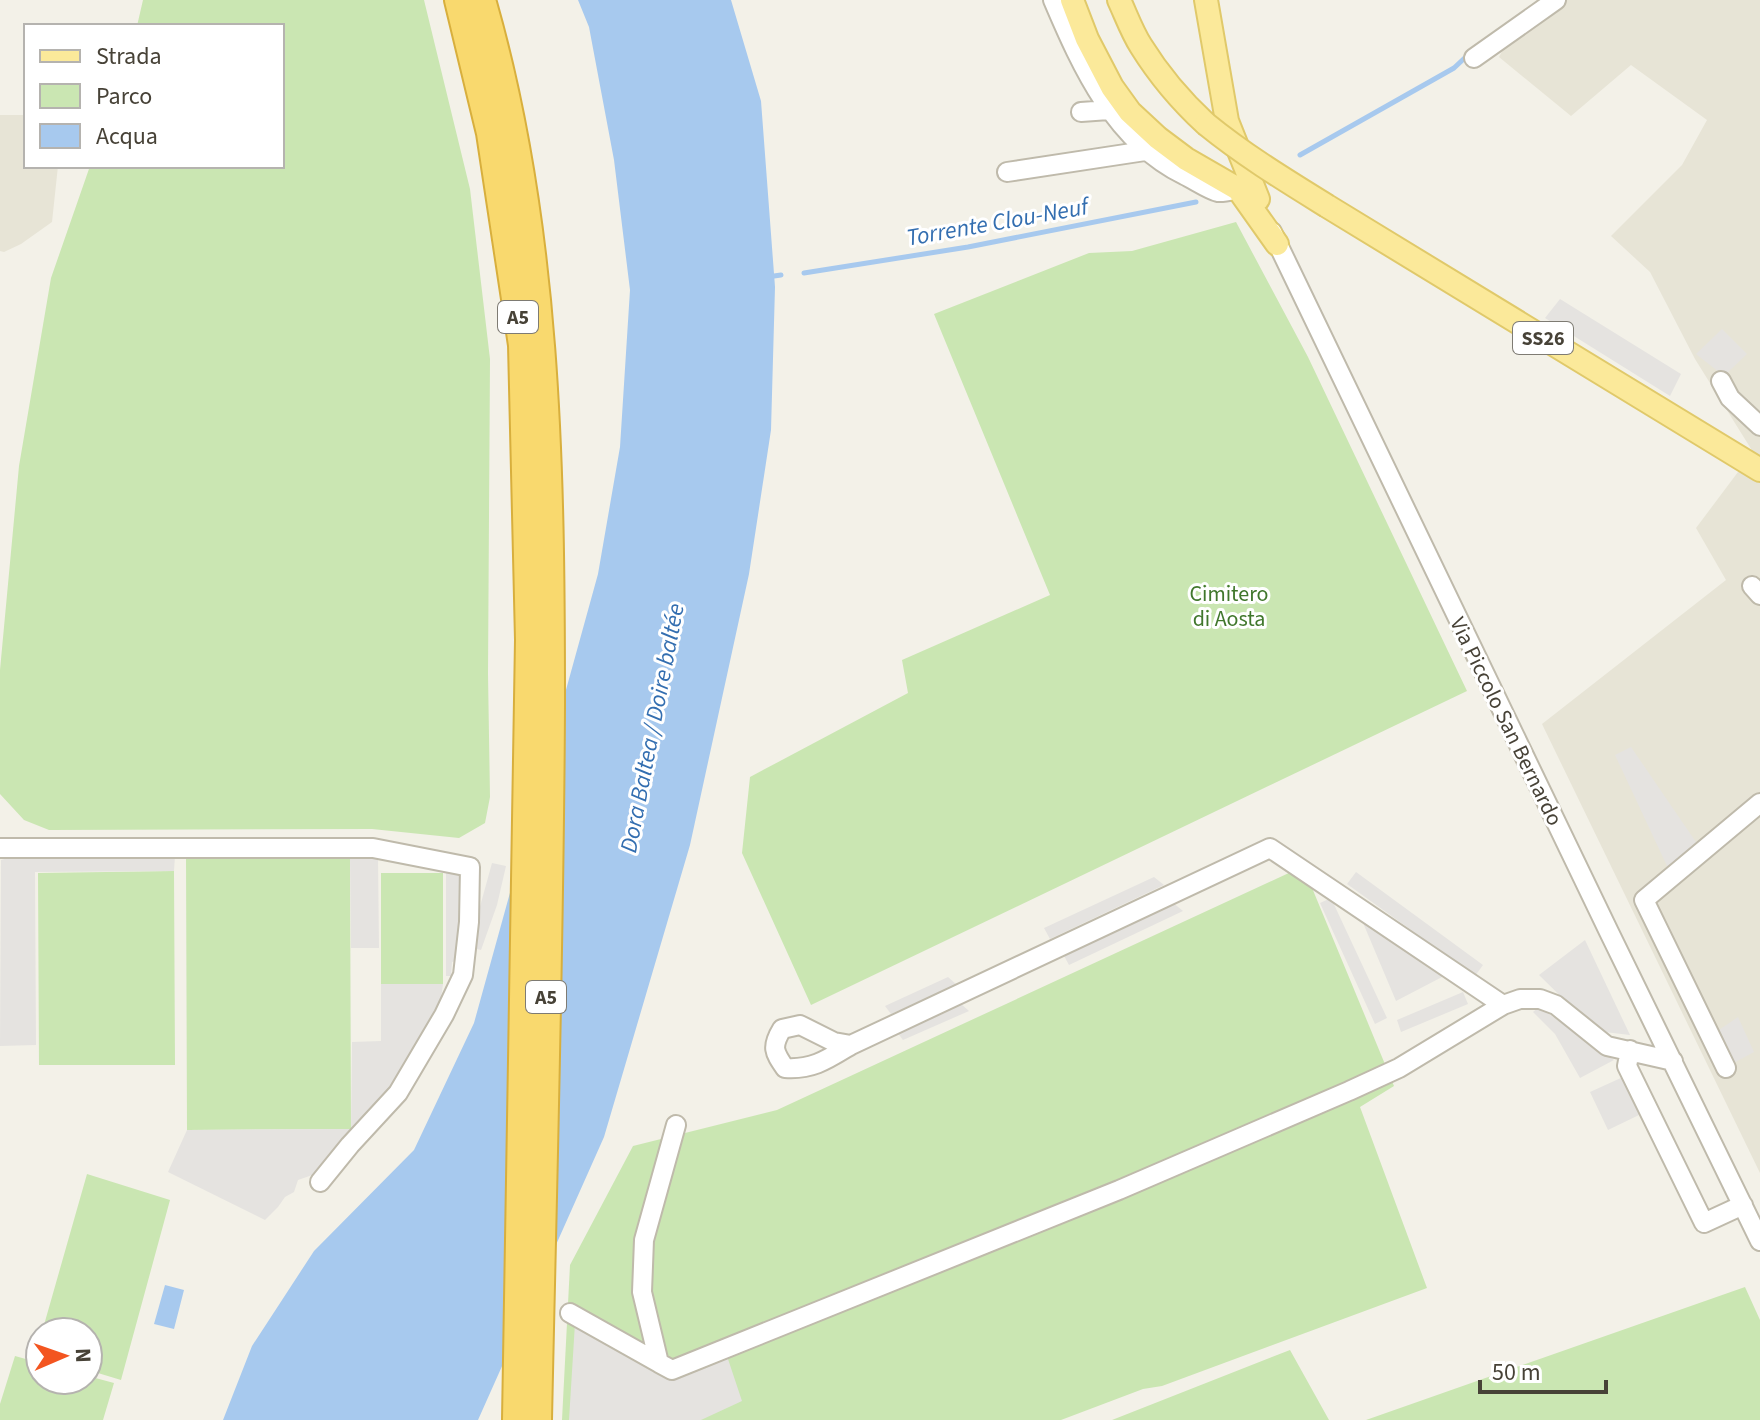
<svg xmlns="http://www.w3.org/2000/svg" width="1760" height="1420" viewBox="0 0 1760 1420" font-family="'Source Sans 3',sans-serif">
	<rect width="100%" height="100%" fill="#f3f1e8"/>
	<path fill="#e7e4d6" d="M 1564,0 L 1760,0 L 1760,1173 L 1542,724 L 1726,580 L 1696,528 L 1753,452 L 1695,359 L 1650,272 L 1611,236 L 1682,165 L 1707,120 L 1631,65 L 1571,116 L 1499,57 L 1508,40 Z
		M 0,115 L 26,115 L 26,166 L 58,166 L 52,222 L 21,244 L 4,252 L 0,251 Z"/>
	<path fill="#cae6b2" d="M 143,0 L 424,0 L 470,189 L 490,359 L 488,674 L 490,797 L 485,823 L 459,838 L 372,829 L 49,830 L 24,820 L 0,794 L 0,670 L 19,466 L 51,278 L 90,166 L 282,166 L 282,26 L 137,26 Z
		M 1236,222 L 1308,357 L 1467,691 L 811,1005 L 742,853 L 750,777 L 908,693 L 902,660 L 1050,595 L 934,314 L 1089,253 L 1132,251 Z
		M 186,857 L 350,857 L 351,1129 L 187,1130 Z
		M 174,871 L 175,1065 L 39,1065 L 38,873 Z
		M 1291,872 L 1310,883 L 1394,1086 L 1360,1107 L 1427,1288 L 1162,1386 L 1143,1389 L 1061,1420 L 562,1420 L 570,1265 L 633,1146 L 777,1110 Z
		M 381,873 L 443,873 L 443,984 L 381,984 Z
		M 87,1174 L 170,1200 L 121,1380 L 88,1370 L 88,1332 L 42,1332 Z
		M 1745,1287 L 1760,1320 L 1760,1420 L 1366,1420 Z
		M 1290,1350 L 1329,1420 L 1112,1420 Z
		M 15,1356 L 40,1363 L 40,1380 L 88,1380 L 88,1376 L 114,1383 L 103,1420 L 0,1420 L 0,1404 Z"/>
	<path fill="#e5e3e0" d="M 1560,299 L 1681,374 L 1670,396 L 1545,318 Z
		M 1722,329 L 1747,354 L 1724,376 L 1696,354 Z
		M 1631,747 L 1698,845 L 1668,868 L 1615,755 Z
		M 175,855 L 174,871 L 35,872 L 36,1045 L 0,1046 L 1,860 L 15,856 Z
		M 378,857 L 379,948 L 351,948 L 350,858 Z
		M 492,863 L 506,866 L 497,905 L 481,950 L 473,948 L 478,934 L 473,932 Z
		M 1356,872 L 1483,965 L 1475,976 L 1347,884 Z
		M 446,873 L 459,873 L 458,960 L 452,962 L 451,976 L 446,976 Z
		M 1154,877 L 1164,885 L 1050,939 L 1044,928 Z
		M 1331,898 L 1387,1018 L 1375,1024 L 1320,903 Z
		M 1172,902 L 1183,911 L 1069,965 L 1063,954 Z
		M 1361,918 L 1444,976 L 1396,1001 Z
		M 1585,940 L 1630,1035 L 1596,1031 L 1539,975 Z
		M 948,977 L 957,985 L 891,1014 L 885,1006 Z
		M 381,984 L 443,984 L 440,1005 L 388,1091 L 357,1129 L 351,1130 L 321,1172 L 298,1180 L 294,1192 L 285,1197 L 278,1207 L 265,1220 L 168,1172 L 187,1130 L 351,1129 L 352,1042 L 381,1041 Z
		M 1463,992 L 1468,1004 L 1401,1032 L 1397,1020 Z
		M 960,1003 L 969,1011 L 903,1040 L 897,1032 Z
		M 1539,1007 L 1614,1060 L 1580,1078 L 1555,1034 L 1533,1012 Z
		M 1738,1017 L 1754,1052 L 1730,1065 L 1716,1032 Z
		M 1623,1077 L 1639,1115 L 1608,1130 L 1590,1092 Z
		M 575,1323 L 673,1377 L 727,1356 L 742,1401 L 701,1420 L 569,1420 Z"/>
	<path fill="#a7c9ee" d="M 578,0 L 731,0 L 761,101 L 775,287 L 771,430 L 749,574 L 690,845 L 604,1137 L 478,1420 L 223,1420 L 252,1346 L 314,1251 L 414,1150 L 474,1023 L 598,574 L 620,447 L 630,290 L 614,160 L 589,27 Z
		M 165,1285 L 184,1290 L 174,1329 L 154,1324 Z"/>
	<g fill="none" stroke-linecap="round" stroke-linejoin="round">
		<path stroke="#a7c9ee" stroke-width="5" d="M 1300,155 L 1454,68 L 1470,53
			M 804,273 L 968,247 L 1196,202
			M 774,276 L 781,275"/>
		<defs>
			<path id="minor" d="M 1053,0 C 1082,68 1115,141 1184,175 C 1193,179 1209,190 1218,192 C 1225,193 1235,189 1242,188
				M 1474,58 L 1556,0
				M 1081,112 L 1109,110
				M 1007,172 L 1145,151
				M 1272,232 L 1609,932 L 1760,1241
				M 1721,381 L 1730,398 L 1760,426
				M 1752,586 L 1760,595
				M 0,848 L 373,848 L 470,867 L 469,922 L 463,975 L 444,1015 L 398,1093 L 350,1145 L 320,1182
				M 851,1045 L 834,1042 L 800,1025 L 782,1029 C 771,1047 774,1052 785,1068 C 813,1070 828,1059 851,1045 L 1270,848 L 1503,1005
				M 1630,1050 L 1627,1066 L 1704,1223 L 1743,1205
				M 1726,1068 L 1644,900 L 1760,803
				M 676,1125 L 644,1240 L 642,1292 L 659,1363 L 672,1370 L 1119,1190 L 1349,1091 L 1399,1068 L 1503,1005 L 1520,999 L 1540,999 L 1556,1005 L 1607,1046 L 1673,1061
				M 570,1313 L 659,1363"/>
			<path id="major" d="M 1072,0 L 1087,39 L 1112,87 L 1130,112 L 1158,138 L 1186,159 L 1238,189 L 1277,244
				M 1119,0 C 1126,15 1132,32 1141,46 C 1159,75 1181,101 1206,124
				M 1206,0 L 1227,121 L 1258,199
				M 1327,206 L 1760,470"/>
			<path id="highway" d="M 458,0 L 490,133 L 522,345 L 529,640 L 516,1420
				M 482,0 C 548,228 551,468 551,704 C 550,942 543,1181 538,1420"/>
		</defs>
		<use href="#minor" stroke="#bfbaab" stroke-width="22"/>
		<use href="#major" stroke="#e0c96a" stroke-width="26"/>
		<use href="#highway" stroke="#d8af3d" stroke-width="30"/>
		<use href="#minor" stroke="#fff" stroke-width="18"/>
		<use href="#major" stroke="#fbe99a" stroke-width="22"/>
		<use href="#highway" stroke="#f9d96e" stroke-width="26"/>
		<defs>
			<path id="major-bridge" d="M 1206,124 C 1244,155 1285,180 1327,206"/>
		</defs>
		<use href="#major-bridge" stroke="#e0c96a" stroke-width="26" stroke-linecap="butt"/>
		<use href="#major-bridge" stroke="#fbe99a" stroke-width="22"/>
	</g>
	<g text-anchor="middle" stroke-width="6" stroke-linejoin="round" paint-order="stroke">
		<g fill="#fff" stroke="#7e7b73" stroke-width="2">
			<rect x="498" y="301" width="40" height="32" rx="6"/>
			<rect x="1513" y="322" width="60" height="32" rx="6"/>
			<rect x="526" y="981" width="40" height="32" rx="6"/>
		</g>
		<g font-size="20" font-weight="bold" fill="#474237">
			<text x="518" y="324">A5</text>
			<text x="1543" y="345">SS26</text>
			<text x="546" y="1004">A5</text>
		</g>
		<g font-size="22" fill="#40772c" stroke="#fff">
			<text x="1229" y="601">Cimitero<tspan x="1229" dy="25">di Aosta</tspan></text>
		</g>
		<g font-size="22" fill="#474237" stroke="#fff">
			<text transform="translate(1507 721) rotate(64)" y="8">Via Piccolo San Bernardo</text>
		</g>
		<g font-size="24" font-style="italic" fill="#336eb0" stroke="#fff">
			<text transform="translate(997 222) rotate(-10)" y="8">Torrente Clou-Neuf</text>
			<text transform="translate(652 728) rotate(-79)" y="8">Dora Baltea / Doire baltée</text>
		</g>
	</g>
	<rect x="24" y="24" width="260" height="144" fill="#ffffff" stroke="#b5b3af" stroke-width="2"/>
	<rect x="40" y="50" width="40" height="12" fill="#fbe99a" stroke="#b5b3af" stroke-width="2"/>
	<text x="96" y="64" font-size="24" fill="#474237">Strada</text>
	<rect x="40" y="84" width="40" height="24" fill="#cae6b2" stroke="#b5b3af" stroke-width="2"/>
	<text x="96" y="104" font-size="24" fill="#474237">Parco</text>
	<rect x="40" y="124" width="40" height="24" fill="#a7c9ee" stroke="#b5b3af" stroke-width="2"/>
	<text x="96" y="144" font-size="24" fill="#474237">Acqua</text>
	<g transform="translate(64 1356) rotate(88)"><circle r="38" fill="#ffffff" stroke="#b5b3af" stroke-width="2"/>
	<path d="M0-6L14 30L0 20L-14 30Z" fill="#f35520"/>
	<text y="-12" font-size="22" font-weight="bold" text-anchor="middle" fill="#474237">N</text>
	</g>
	<path d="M1480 1380v12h126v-12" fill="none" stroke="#474237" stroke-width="4"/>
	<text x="1492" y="1380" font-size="24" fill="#474237" stroke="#ffffff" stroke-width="6" paint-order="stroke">50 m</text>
</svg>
